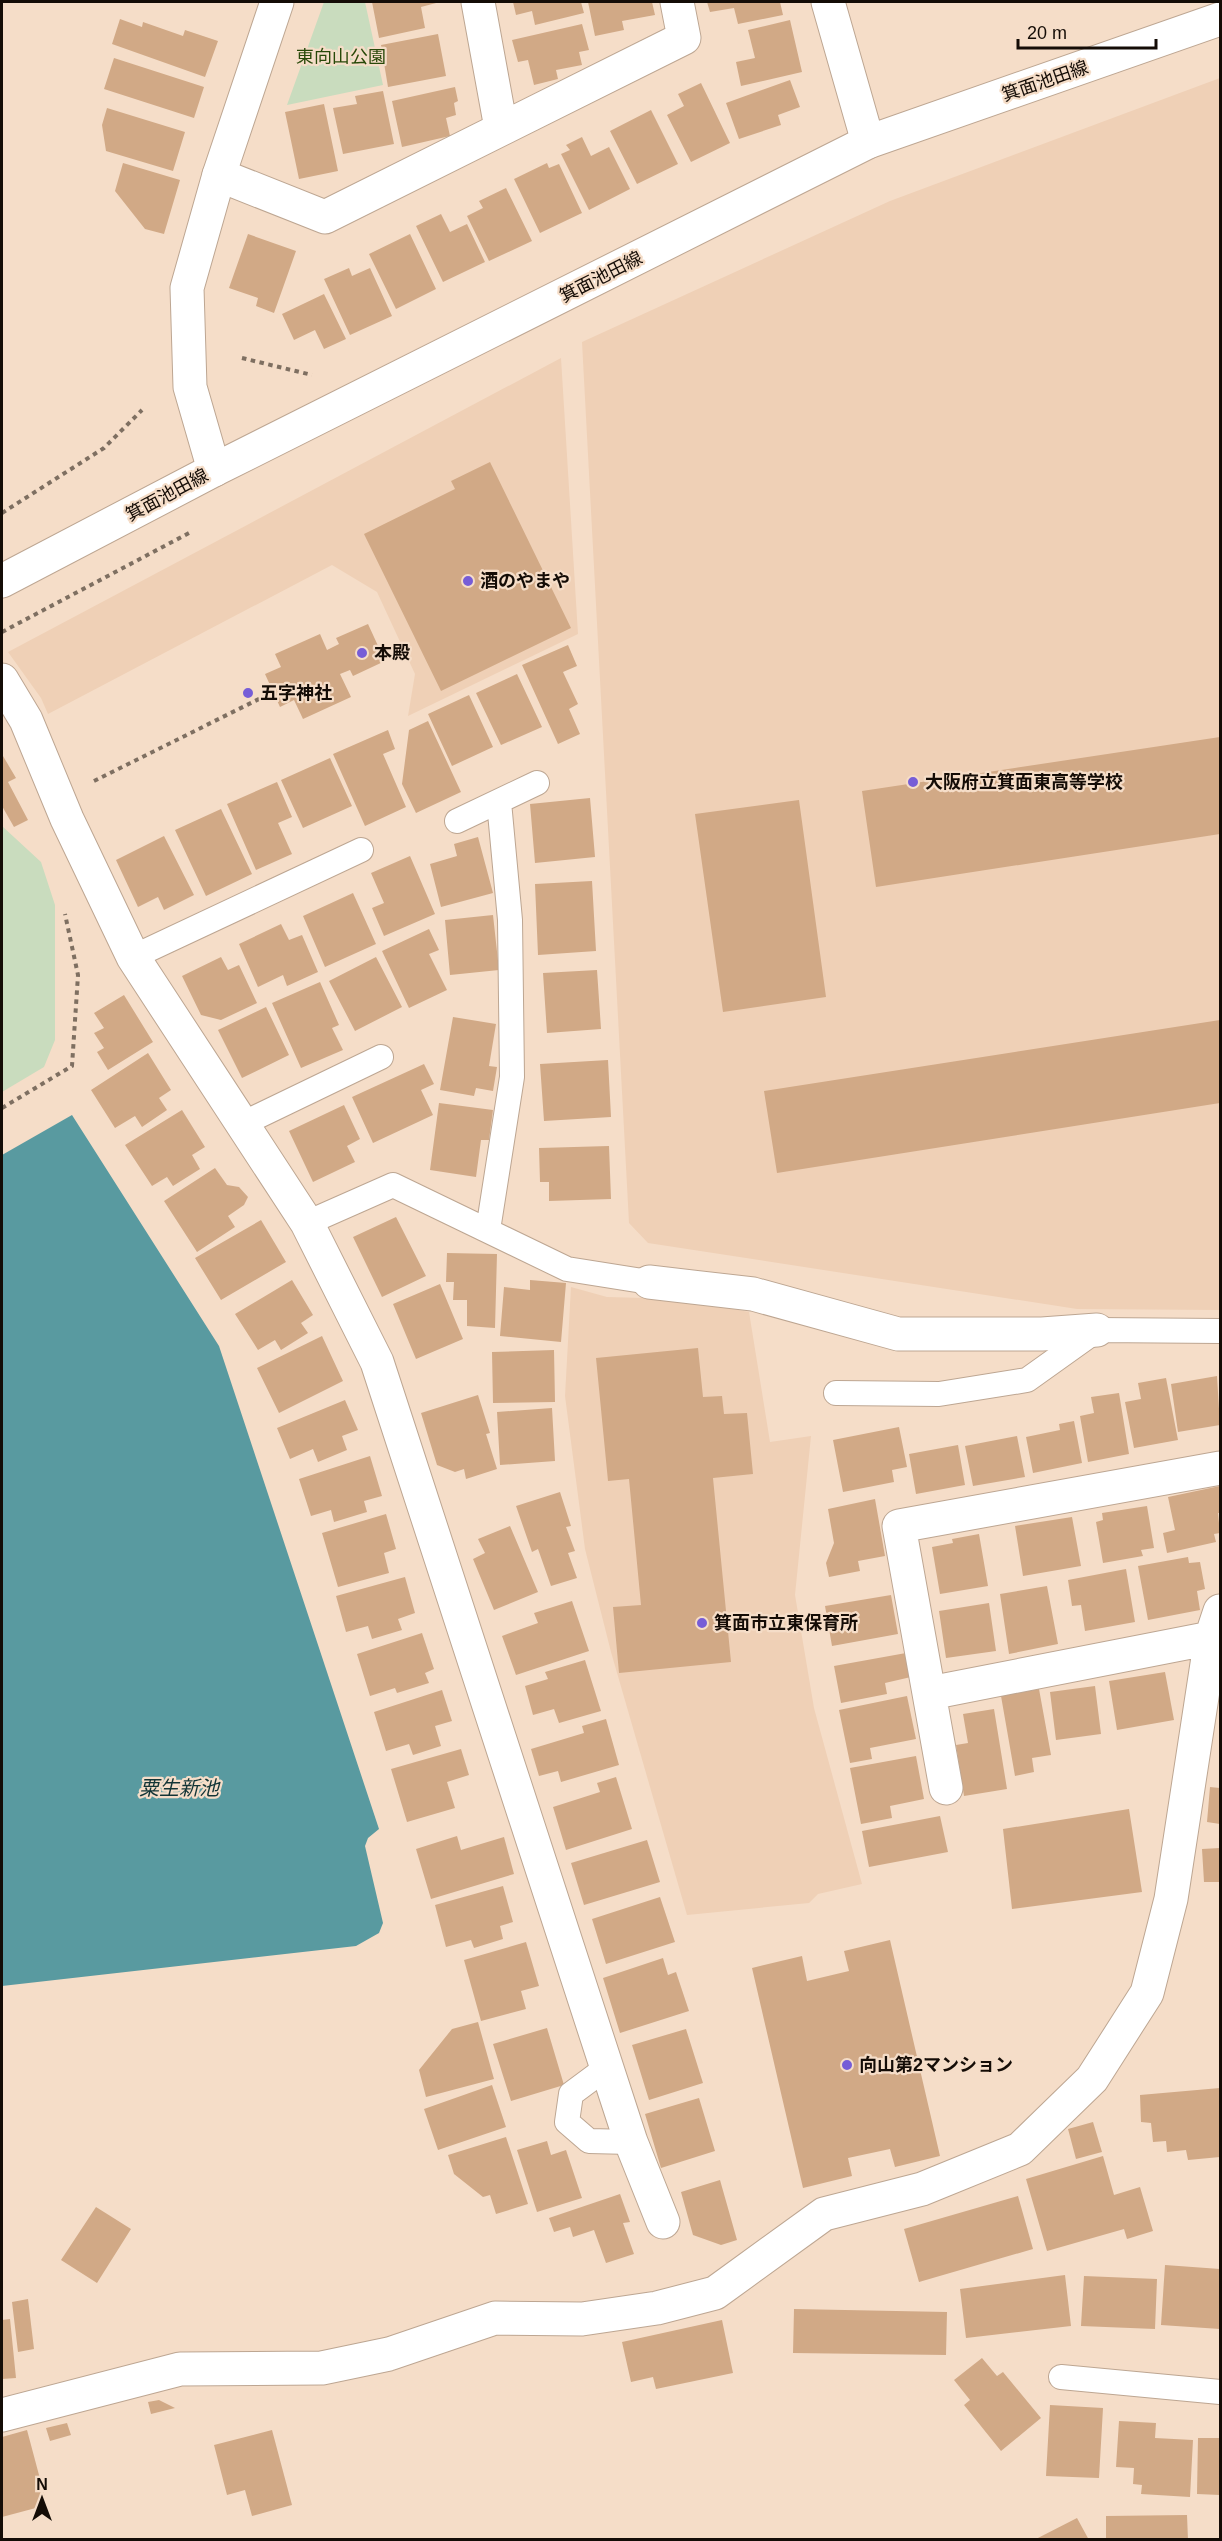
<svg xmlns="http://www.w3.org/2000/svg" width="1222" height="2541" viewBox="0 0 1222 2541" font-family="Arial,'Noto Sans JP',sans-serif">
	<rect width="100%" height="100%" fill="#f5ddc8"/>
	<path fill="#efd0b6" d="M 1220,78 L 1220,1310 L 1077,1309 L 648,1243 L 629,1223 L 582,342 L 890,201 Z
		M 561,358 L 578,634 L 408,716 L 415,674 L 377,592 L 332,565 L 48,714 L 41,698 L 8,652 Z
		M 571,1287 L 607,1297 L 682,1299 L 749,1312 L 770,1442 L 811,1436 L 795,1595 L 814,1708 L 862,1884 L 818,1894 L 809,1903 L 687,1915 L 611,1652 L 585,1549 L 565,1396 Z"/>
	<path fill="#c9dcbe" d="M 324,2 L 365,2 L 383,85 L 287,105 Z
		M 2,826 L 41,862 L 55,905 L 55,1040 L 44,1067 L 2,1092 Z"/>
	<path fill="#599aa0" d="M 72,1115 L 219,1346 L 379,1829 L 368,1838 L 365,1846 L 383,1923 L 379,1933 L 356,1946 L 2,1986 L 2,1155 Z"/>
	<path fill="#d1a986" d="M 372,2 L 440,2 L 421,7 L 425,28 L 379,38 Z
		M 513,2 L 581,2 L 584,13 L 535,25 L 532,11 L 516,15 Z
		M 588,2 L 652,2 L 655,15 L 622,21 L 624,30 L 595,36 Z
		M 707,2 L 780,2 L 783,15 L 738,24 L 734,8 L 710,12 Z
		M 120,19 L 142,27 L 143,22 L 183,36 L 185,30 L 218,41 L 205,77 L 112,44 Z
		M 790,20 L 802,72 L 741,86 L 736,62 L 755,58 L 748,30 Z
		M 582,24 L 589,50 L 579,52 L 582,65 L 556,70 L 558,79 L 534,85 L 528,60 L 518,62 L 512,40 Z
		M 438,34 L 446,76 L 388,87 L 381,45 Z
		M 114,58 L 204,87 L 194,118 L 104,89 Z
		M 790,80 L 800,107 L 778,115 L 781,125 L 739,139 L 726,103 Z
		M 701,83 L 730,143 L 691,162 L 667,115 L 684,106 L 678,94 Z
		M 455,87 L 458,101 L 454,103 L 456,115 L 446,118 L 450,136 L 402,147 L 392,101 Z
		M 383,91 L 394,144 L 343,154 L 333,108 L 357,104 L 355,96 Z
		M 324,104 L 338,171 L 299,179 L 285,112 Z
		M 107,108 L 185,132 L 173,171 L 106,151 L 102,125 Z
		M 651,110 L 678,164 L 637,184 L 610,131 Z
		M 582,137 L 591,156 L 609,147 L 630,189 L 589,210 L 561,154 L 570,150 L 566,145 Z
		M 123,163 L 180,180 L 164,234 L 145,229 L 115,191 Z
		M 547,163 L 549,168 L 559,164 L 582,213 L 540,233 L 514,179 Z
		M 506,188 L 532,241 L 489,261 L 467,216 L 483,208 L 479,201 Z
		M 441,214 L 450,232 L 467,224 L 485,262 L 443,282 L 416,226 Z
		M 248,234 L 296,251 L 274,313 L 256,306 L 258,298 L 229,288 Z
		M 410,234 L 436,289 L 396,309 L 369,254 Z
		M 349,268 L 352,276 L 370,268 L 392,316 L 350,335 L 324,279 Z
		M 324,294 L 346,339 L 324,349 L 315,330 L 294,340 L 282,314 Z
		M 490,462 L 571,628 L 441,691 L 364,534 L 455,489 L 451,481 Z
		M 368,624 L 385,661 L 353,676 L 350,670 L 340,674 L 351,697 L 303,719 L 294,700 L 280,707 L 265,674 L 281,667 L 275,654 L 320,634 L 327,650 L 339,644 L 336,638 Z
		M 568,645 L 577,666 L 563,672 L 578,704 L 569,709 L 580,734 L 558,744 L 522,665 Z
		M 517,674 L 542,727 L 501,745 L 476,693 Z
		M 469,695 L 493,747 L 452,766 L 428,714 Z
		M 428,721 L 461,792 L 416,813 L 402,784 L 409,730 Z
		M 388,730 L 395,749 L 383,754 L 406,807 L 365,826 L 333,754 Z
		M 1220,737 L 1220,834 L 876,887 L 862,791 Z
		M 3,756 L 16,778 L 8,782 L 28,820 L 14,827 L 2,806 Z
		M 330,758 L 352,806 L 303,828 L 281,780 Z
		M 277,782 L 292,817 L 278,823 L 292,854 L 256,870 L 227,804 Z
		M 590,798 L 595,857 L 535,863 L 530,804 Z
		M 799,800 L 826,997 L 723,1012 L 695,814 Z
		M 221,809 L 252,874 L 206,896 L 175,830 Z
		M 164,836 L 194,895 L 164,910 L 158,897 L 138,907 L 116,860 Z
		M 478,837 L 493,893 L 441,907 L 430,864 L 457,856 L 454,844 Z
		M 410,856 L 435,914 L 384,936 L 372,908 L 384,903 L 371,873 Z
		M 592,881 L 596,951 L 538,955 L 535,884 Z
		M 353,893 L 376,944 L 325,967 L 303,916 Z
		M 493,915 L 499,970 L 450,975 L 445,920 Z
		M 281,924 L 289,940 L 302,935 L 318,972 L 287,986 L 283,975 L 258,987 L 239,944 Z
		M 429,929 L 439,950 L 429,954 L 447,990 L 409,1008 L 382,951 Z
		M 221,957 L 228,970 L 239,965 L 257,1003 L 221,1020 L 201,1015 L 182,976 Z
		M 376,957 L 402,1007 L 355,1031 L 329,981 Z
		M 597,970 L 601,1029 L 547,1033 L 543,973 Z
		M 320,982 L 339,1025 L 332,1028 L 343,1050 L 301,1068 L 272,1003 Z
		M 124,995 L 153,1042 L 108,1070 L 97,1052 L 104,1048 L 94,1033 L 104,1028 L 94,1013 Z
		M 266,1007 L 289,1055 L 242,1078 L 218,1030 Z
		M 453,1017 L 496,1024 L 489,1066 L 497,1067 L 493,1091 L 476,1088 L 474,1096 L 440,1090 Z
		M 1220,1020 L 1220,1103 L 777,1173 L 764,1091 Z
		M 148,1053 L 171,1090 L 159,1098 L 167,1110 L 142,1127 L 135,1116 L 115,1128 L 91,1090 Z
		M 608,1060 L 611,1117 L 544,1121 L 540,1064 Z
		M 424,1064 L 434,1084 L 421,1090 L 433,1115 L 373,1143 L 352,1097 Z
		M 439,1103 L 493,1110 L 489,1140 L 481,1140 L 476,1177 L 430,1170 Z
		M 344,1105 L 360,1139 L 347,1146 L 355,1162 L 313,1182 L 289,1131 Z
		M 182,1110 L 205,1147 L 192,1155 L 200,1169 L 173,1186 L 167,1177 L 152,1186 L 125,1145 Z
		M 609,1146 L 611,1199 L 549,1201 L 549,1182 L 540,1182 L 539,1148 Z
		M 215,1168 L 227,1185 L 239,1187 L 248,1197 L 244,1205 L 228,1216 L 235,1227 L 197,1252 L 164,1201 Z
		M 396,1217 L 426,1276 L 382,1297 L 353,1237 Z
		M 261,1220 L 286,1262 L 221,1300 L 195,1258 Z
		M 447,1253 L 497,1254 L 495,1328 L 467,1326 L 467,1300 L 453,1300 L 454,1282 L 446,1282 Z
		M 292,1280 L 313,1315 L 301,1323 L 308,1333 L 281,1350 L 275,1340 L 258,1350 L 235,1314 Z
		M 530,1280 L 566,1283 L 561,1342 L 500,1336 L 504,1287 L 530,1290 Z
		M 440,1284 L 463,1339 L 416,1359 L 393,1304 Z
		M 322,1336 L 343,1381 L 279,1413 L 257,1368 Z
		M 698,1348 L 703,1397 L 722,1396 L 724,1414 L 747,1413 L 753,1474 L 713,1478 L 731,1662 L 619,1673 L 613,1607 L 641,1605 L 629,1479 L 608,1481 L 596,1358 Z
		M 554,1350 L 555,1402 L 493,1403 L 492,1352 Z
		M 1217,1376 L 1220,1425 L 1178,1432 L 1171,1384 Z
		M 1166,1378 L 1178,1440 L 1134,1448 L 1125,1402 L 1141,1399 L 1138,1383 Z
		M 1119,1393 L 1129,1454 L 1088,1462 L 1080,1416 L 1094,1413 L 1091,1397 Z
		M 478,1395 L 490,1433 L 486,1434 L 497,1469 L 466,1479 L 464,1469 L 455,1472 L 437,1465 L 421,1413 Z
		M 345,1400 L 358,1430 L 342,1436 L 347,1450 L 318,1462 L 313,1449 L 290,1459 L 277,1428 Z
		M 552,1408 L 555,1461 L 500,1465 L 497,1412 Z
		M 1074,1421 L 1082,1463 L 1033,1473 L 1026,1437 L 1060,1430 L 1059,1424 Z
		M 899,1427 L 907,1467 L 892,1470 L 894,1482 L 843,1492 L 833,1440 Z
		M 1017,1436 L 1025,1477 L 973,1486 L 965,1446 Z
		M 958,1445 L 965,1485 L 916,1494 L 909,1454 Z
		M 370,1456 L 382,1496 L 364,1501 L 367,1512 L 334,1522 L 331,1510 L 311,1516 L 299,1479 Z
		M 1220,1486 L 1220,1513 L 1218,1513 L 1220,1533 L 1214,1534 L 1216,1542 L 1167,1553 L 1163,1533 L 1175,1530 L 1168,1497 Z
		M 560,1492 L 571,1526 L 566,1527 L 575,1551 L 568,1553 L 577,1578 L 551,1586 L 538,1549 L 532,1552 L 516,1506 Z
		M 875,1499 L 885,1556 L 858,1561 L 860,1571 L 829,1577 L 826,1563 L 834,1543 L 828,1509 Z
		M 1147,1506 L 1154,1548 L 1141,1550 L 1143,1556 L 1103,1563 L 1096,1522 L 1103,1520 L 1102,1513 Z
		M 386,1514 L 396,1549 L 384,1553 L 389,1573 L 338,1587 L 322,1533 Z
		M 1072,1517 L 1081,1566 L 1023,1576 L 1015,1526 Z
		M 510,1526 L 538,1592 L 494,1610 L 473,1559 L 485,1553 L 478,1539 Z
		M 979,1534 L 988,1586 L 940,1594 L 932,1547 L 953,1543 L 952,1539 Z
		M 1188,1557 L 1189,1563 L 1200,1562 L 1205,1589 L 1197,1591 L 1200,1610 L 1148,1620 L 1138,1566 Z
		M 1126,1569 L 1135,1622 L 1085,1631 L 1081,1605 L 1072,1606 L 1068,1580 Z
		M 405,1577 L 415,1613 L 398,1619 L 402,1630 L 372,1639 L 368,1626 L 346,1632 L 336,1596 Z
		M 1047,1586 L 1058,1644 L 1009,1654 L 1000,1594 Z
		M 891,1595 L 898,1634 L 832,1646 L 825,1606 Z
		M 572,1601 L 589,1651 L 516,1675 L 502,1636 L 538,1623 L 534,1613 Z
		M 989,1603 L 996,1651 L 946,1658 L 939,1611 Z
		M 422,1633 L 434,1669 L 425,1673 L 429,1683 L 397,1693 L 395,1688 L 370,1696 L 357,1654 Z
		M 906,1653 L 911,1677 L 885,1683 L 887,1694 L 841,1703 L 834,1666 Z
		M 585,1660 L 601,1711 L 559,1723 L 554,1709 L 533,1715 L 525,1686 L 548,1679 L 545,1672 Z
		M 1165,1672 L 1174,1720 L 1117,1730 L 1109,1681 Z
		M 1095,1686 L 1101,1734 L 1056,1740 L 1050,1692 Z
		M 1039,1689 L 1051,1755 L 1032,1758 L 1034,1772 L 1015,1776 L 1001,1696 Z
		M 442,1690 L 452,1721 L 435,1726 L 441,1746 L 413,1755 L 409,1744 L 386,1751 L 374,1712 Z
		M 907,1696 L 916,1739 L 870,1748 L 872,1759 L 850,1763 L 839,1710 Z
		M 994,1709 L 1007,1789 L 964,1796 L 956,1745 L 968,1743 L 963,1714 Z
		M 606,1719 L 619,1765 L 561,1782 L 558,1771 L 539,1776 L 531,1749 L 584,1733 L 582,1726 Z
		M 461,1749 L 469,1775 L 447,1782 L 455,1808 L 407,1822 L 391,1769 Z
		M 916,1756 L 924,1799 L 890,1806 L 892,1818 L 861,1824 L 850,1768 Z
		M 616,1777 L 632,1829 L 566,1850 L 553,1807 L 600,1792 L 597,1783 Z
		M 1210,1787 L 1220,1788 L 1220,1824 L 1207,1822 Z
		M 1129,1809 L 1142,1892 L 1012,1909 L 1003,1829 Z
		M 940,1816 L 948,1852 L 869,1867 L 862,1831 Z
		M 457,1836 L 461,1850 L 504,1837 L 514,1874 L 431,1899 L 416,1849 Z
		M 647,1840 L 660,1882 L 584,1905 L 571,1863 Z
		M 1220,1848 L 1220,1882 L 1204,1882 L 1202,1849 Z
		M 503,1886 L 513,1922 L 500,1926 L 503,1939 L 474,1948 L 471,1940 L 446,1947 L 435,1905 Z
		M 660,1897 L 675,1942 L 606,1964 L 592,1919 Z
		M 890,1940 L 940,2156 L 895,2167 L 890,2149 L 848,2158 L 852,2176 L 803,2188 L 752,1968 L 802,1956 L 807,1981 L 849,1971 L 844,1951 Z
		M 526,1942 L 539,1986 L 521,1991 L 526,2009 L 481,2021 L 464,1960 Z
		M 663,1958 L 668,1975 L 676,1972 L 689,2011 L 620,2033 L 603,1978 Z
		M 478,2022 L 494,2079 L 426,2097 L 419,2070 L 452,2029 Z
		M 547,2028 L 564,2085 L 511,2101 L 493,2044 Z
		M 686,2029 L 703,2083 L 649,2100 L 632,2045 Z
		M 492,2085 L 506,2127 L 438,2150 L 424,2109 Z
		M 1220,2088 L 1220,2157 L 1188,2160 L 1186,2150 L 1167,2152 L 1166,2141 L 1153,2142 L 1151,2123 L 1141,2122 L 1140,2095 Z
		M 699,2098 L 715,2151 L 661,2168 L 645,2114 Z
		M 1093,2122 L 1102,2152 L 1076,2159 L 1068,2129 Z
		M 506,2137 L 528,2204 L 496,2214 L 490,2195 L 483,2197 L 454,2174 L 448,2155 Z
		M 547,2141 L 551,2155 L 566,2150 L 582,2198 L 537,2212 L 517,2150 Z
		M 1103,2156 L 1114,2195 L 1140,2187 L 1153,2231 L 1127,2239 L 1124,2229 L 1047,2251 L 1026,2179 Z
		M 720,2180 L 737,2240 L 721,2245 L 693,2235 L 681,2192 Z
		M 620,2194 L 630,2222 L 623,2223 L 634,2254 L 606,2263 L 594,2230 L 573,2237 L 570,2227 L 554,2232 L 549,2218 Z
		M 1018,2196 L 1033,2249 L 919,2282 L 904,2229 Z
		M 96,2207 L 131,2229 L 97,2283 L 61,2260 Z
		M 1165,2265 L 1220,2269 L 1220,2329 L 1161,2325 Z
		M 1065,2275 L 1071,2326 L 966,2338 L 960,2289 Z
		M 1084,2276 L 1157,2279 L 1155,2329 L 1081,2326 Z
		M 28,2299 L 34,2349 L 18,2352 L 12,2302 Z
		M 794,2309 L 947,2312 L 946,2355 L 793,2353 Z
		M 10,2319 L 16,2378 L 2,2379 L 2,2320 Z
		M 722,2320 L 733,2373 L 656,2389 L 653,2377 L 631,2382 L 622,2342 Z
		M 982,2358 L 997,2376 L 1003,2372 L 1041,2418 L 1001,2451 L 964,2405 L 970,2400 L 954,2380 Z
		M 159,2400 L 175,2408 L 151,2414 L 148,2402 Z
		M 1050,2405 L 1103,2408 L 1099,2478 L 1046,2476 Z
		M 1119,2421 L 1156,2423 L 1155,2438 L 1193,2440 L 1190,2497 L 1141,2494 L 1142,2485 L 1133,2484 L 1134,2468 L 1116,2467 Z
		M 67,2423 L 71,2435 L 50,2441 L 46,2428 Z
		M 27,2430 L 47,2505 L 2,2517 L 2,2437 Z
		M 272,2430 L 292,2505 L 252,2516 L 245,2490 L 227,2495 L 214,2445 Z
		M 1198,2438 L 1220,2438 L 1220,2495 L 1197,2494 Z
		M 1187,2515 L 1188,2540 L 1106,2540 L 1106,2516 Z
		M 1077,2518 L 1089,2540 L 1034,2540 Z"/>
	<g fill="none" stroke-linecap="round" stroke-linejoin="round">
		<defs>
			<path id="lane" d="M 457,821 L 537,783
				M 133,957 L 361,850
				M 242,1124 L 381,1057
				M 307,1223 L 393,1185 L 567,1269 L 649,1282
				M 488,1230 L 512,1077 L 510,920 L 499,802
				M 836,1393 L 939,1394 L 1027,1380 L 1097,1330 L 1220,1331
				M 606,2068 L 571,2094 L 567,2122 L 589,2141 L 631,2142
				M 1061,2377 L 1220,2392"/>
			<path id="street" d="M 478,2 L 501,128
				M 219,175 L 325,217 L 684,38 L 677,2
				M 2,680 L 26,720 L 67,819 L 133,957 L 307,1223 L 377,1362 L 631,2142 L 663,2222
				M 649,1282 L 753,1294 L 898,1334 L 1042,1334 L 1097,1330
				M 930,1693 L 1211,1638
				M 946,1788 L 899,1526 L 1220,1468
				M 2,2415 L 180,2369 L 322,2368 L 389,2354 L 495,2318 L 582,2319 L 657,2308 L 715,2293 L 824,2214 L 922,2189 L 1020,2149 L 1092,2079 L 1147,1993 L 1171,1899 L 1211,1638 L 1220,1611"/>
			<path id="secondary" d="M 828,2 L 868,142
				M 214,470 L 190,387 L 187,288 L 219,175 L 277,2"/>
			<path id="primary" d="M 2,581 L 214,470 L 868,142 L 1220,19"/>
		</defs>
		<use href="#lane" stroke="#bda692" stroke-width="26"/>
		<use href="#street" stroke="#bda692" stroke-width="35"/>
		<use href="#secondary" stroke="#bda692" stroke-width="35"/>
		<use href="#primary" stroke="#bda692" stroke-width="35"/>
		<path stroke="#7e6f61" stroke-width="4" stroke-dasharray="4.5 4.5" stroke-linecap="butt" d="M 242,358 L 312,375
			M 2,513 L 104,448 L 142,410
			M 2,632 L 189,533
			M 94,781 L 265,696
			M 2,1108 L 72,1066 L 78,975 L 65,914"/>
		<use href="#lane" stroke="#fff" stroke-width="24"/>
		<use href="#street" stroke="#fff" stroke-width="33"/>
		<use href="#secondary" stroke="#fff" stroke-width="33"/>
		<use href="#primary" stroke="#fff" stroke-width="33"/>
	</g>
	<g fill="#765dd7" stroke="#f5ddc8" stroke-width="2">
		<circle cx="468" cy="581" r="6"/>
		<circle cx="362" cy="653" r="6"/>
		<circle cx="248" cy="693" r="6"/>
		<circle cx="913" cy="782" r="6"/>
		<circle cx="702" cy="1623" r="6"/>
		<circle cx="847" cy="2065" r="6"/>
	</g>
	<g text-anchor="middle" stroke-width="4.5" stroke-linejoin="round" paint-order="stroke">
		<g font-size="18" fill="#284909" stroke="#f5ddc8">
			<text x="341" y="63">東向山公園</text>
		</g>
		<g font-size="18" fill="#140c06" stroke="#f5ddc8">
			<text transform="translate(1045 81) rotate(-19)" y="6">箕面池田線</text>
			<text transform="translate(601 277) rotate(-27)" y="6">箕面池田線</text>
			<text transform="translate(167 495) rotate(-28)" y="6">箕面池田線</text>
		</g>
		<g font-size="18" font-weight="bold" fill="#140c06" stroke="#f5ddc8" text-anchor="start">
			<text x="480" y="587">酒のやまや</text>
			<text x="374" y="659">本殿</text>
			<text x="260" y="699">五字神社</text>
			<text x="925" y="788">大阪府立箕面東高等学校</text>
			<text x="714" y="1629">箕面市立東保育所</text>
			<text x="859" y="2071">向山第2マンション</text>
		</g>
		<g font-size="20" font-style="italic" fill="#123436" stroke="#f5ddc8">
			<text x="179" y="1795">粟生新池</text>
		</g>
	</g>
	<rect width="1222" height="2541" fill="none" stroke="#140c06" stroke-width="6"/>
	<g transform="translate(42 2499)" stroke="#f5ddc8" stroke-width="4.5" paint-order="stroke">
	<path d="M0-4.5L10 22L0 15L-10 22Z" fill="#140c06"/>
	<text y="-9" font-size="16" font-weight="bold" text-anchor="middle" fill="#140c06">N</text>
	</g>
	<path d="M1018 39v9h138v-9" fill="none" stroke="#140c06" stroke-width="3"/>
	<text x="1027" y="39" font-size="18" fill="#140c06" stroke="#f5ddc8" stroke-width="4.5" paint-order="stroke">20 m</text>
</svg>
